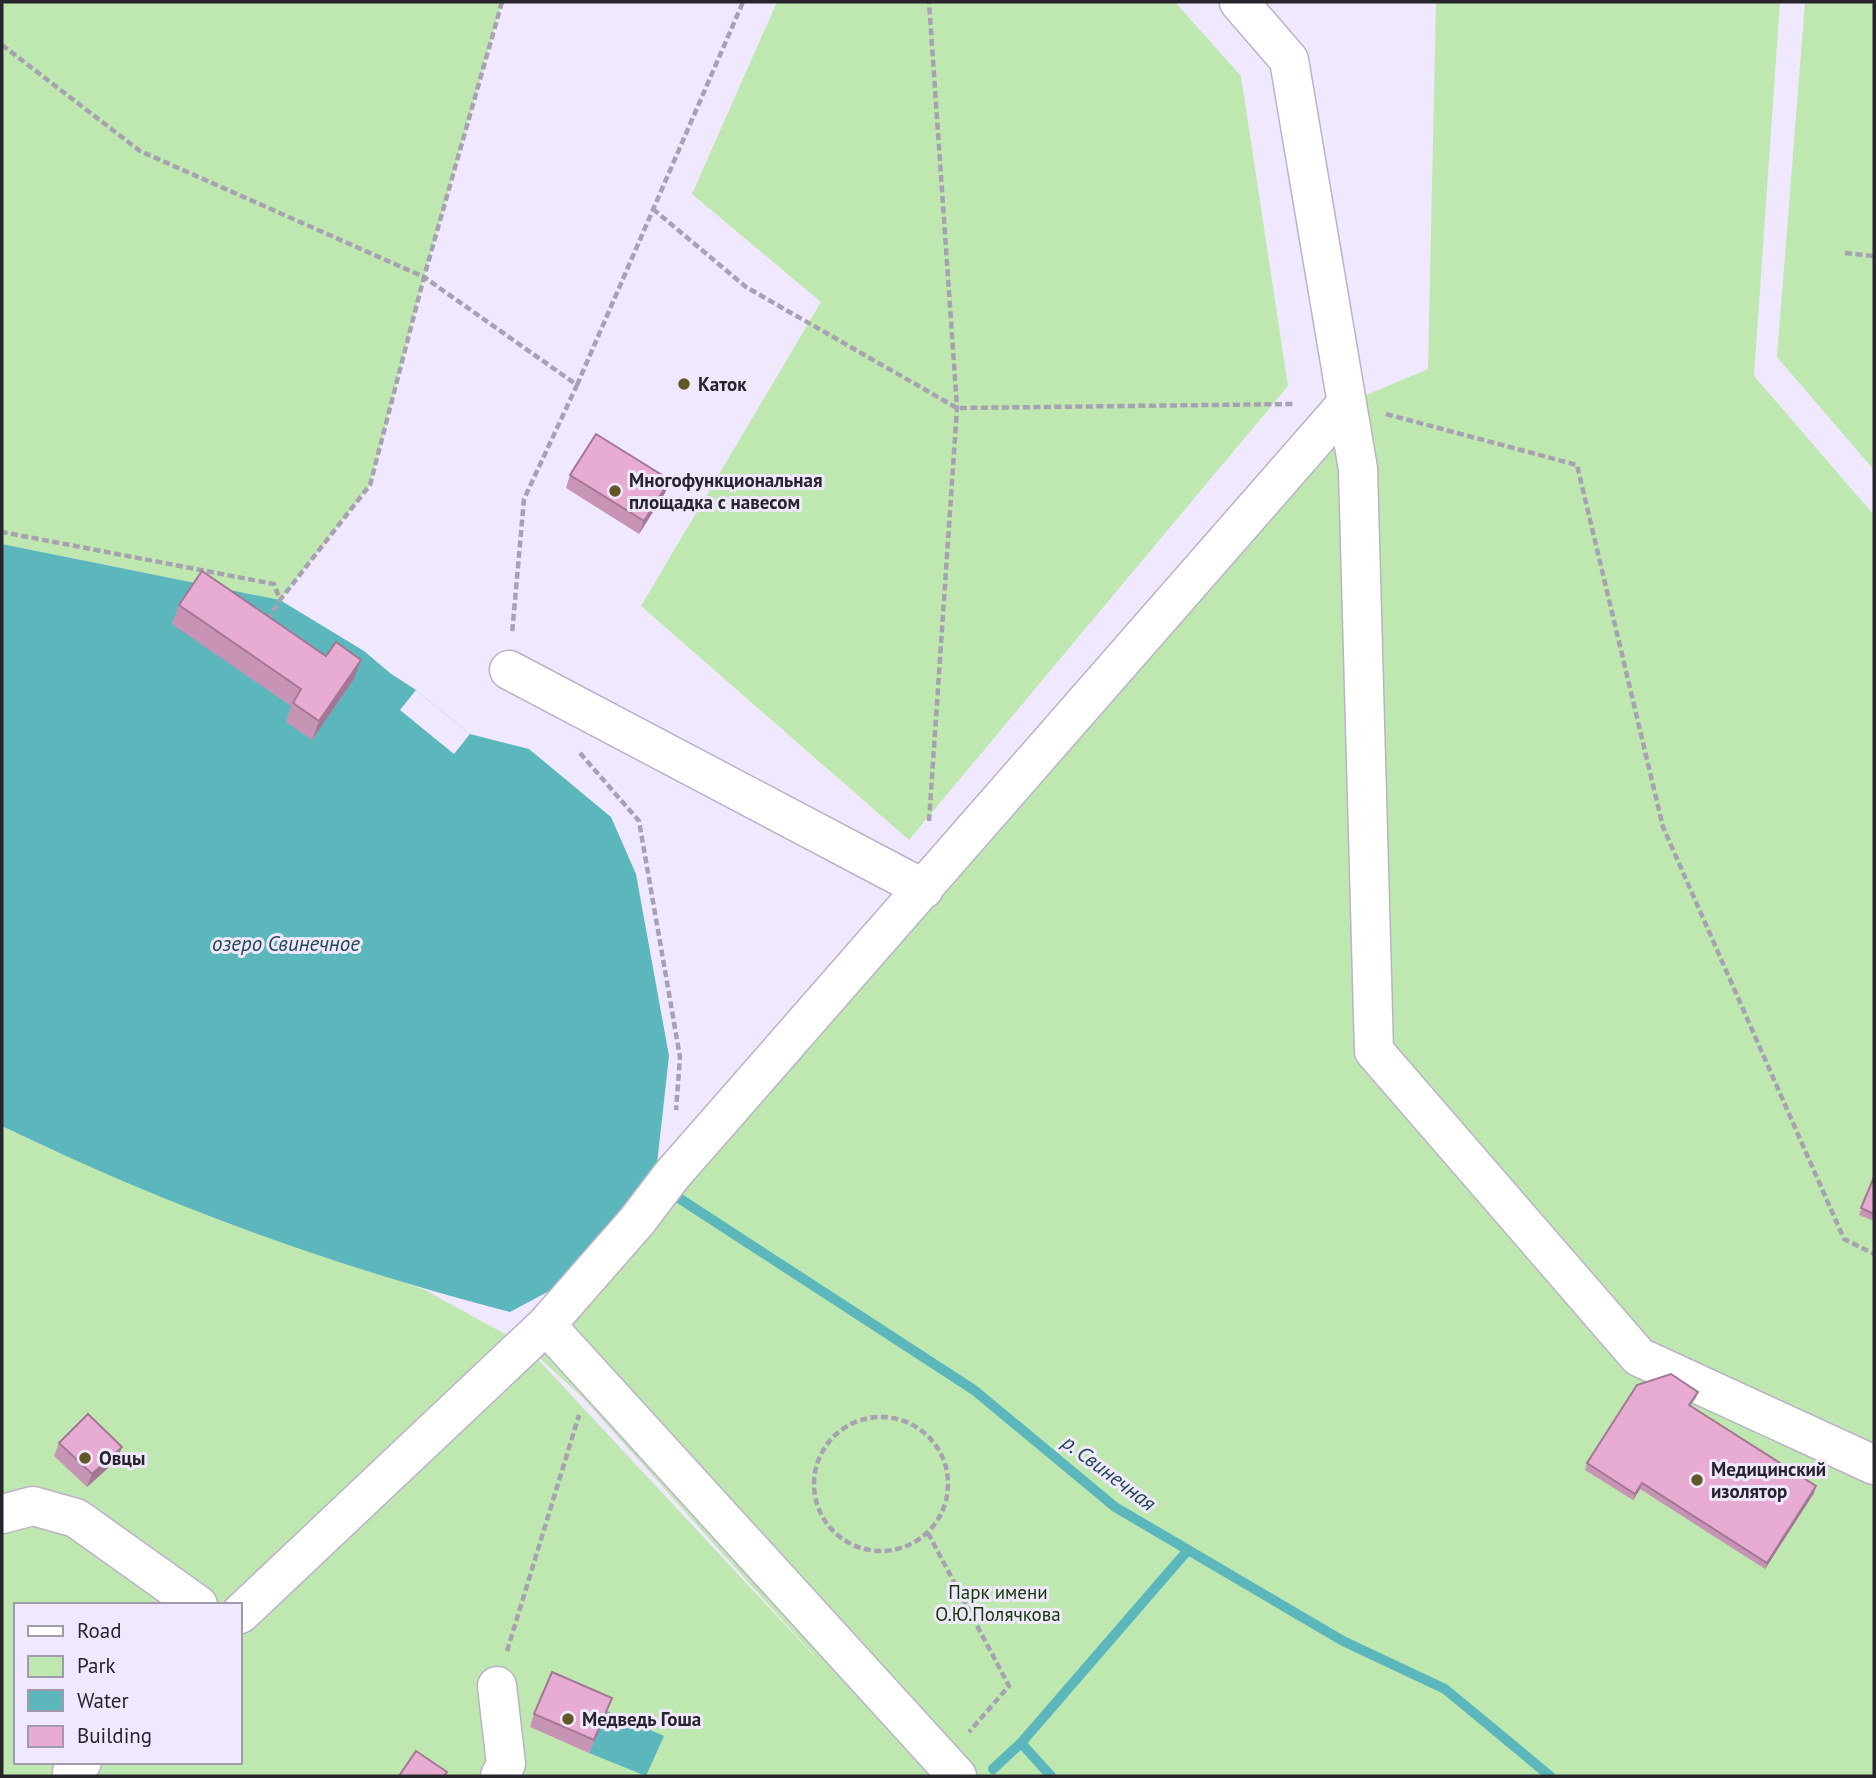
<svg xmlns="http://www.w3.org/2000/svg" width="1876" height="1778" viewBox="0 0 1876 1778" font-family="'PT Sans',sans-serif">
	<rect width="100%" height="100%" fill="#f0e8ff"/>
	<path fill="#bfe8b0" fill-rule="evenodd" d="M 2,2 L 502,2 L 424,277 L 370,485 L 280,600 L 2,544 Z
		M 777,2 L 1175,2 L 1241,76 L 1288,386 L 909,840 L 641,606 L 821,302 L 692,194 Z
		M 1436,2 L 1780,2 L 1754,376 L 1874,515 L 1874,1776 L 2,1776 L 2,1126 L 52,1150 L 224,1222 L 423,1289 L 525,1345 L 1347,403 L 1428,369 ZM 534,1353 L 583,1398 L 828,1671 L 533,1354 ZM 16,1605 L 240,1605 L 240,1762 L 16,1762 Z
		M 1805,2 L 1874,2 L 1874,470 L 1777,357 Z"/>
	<path fill="#5cb7bd" d="M 2,544 L 280,600 L 364,651 L 390,673 L 416,690 L 470,734 L 529,749 L 611,817 L 636,874 L 669,1056 L 655,1182 L 566,1282 L 510,1312 C 336,1267 164,1205 2,1126 Z
		M 607,1711 L 664,1736 L 646,1776 L 589,1753 Z"/>
	<path fill="#f0e8ff" d="M 416,690 L 470,734 L 454,754 L 400,710 Z"/>
	<g fill="none" stroke-linecap="round" stroke-linejoin="round">
		<path stroke="#5cb7bd" stroke-width="10" d="M 668,1191 L 974,1390 L 1115,1507 L 1343,1641 L 1445,1689 L 1550,1776
			M 1021,1743 L 1051,1776
			M 993,1769 L 1021,1743 L 1188,1550"/>
		<defs>
			<path id="minor" d="M 1239,2 L 1289,60 L 1358,469 L 1374,1051 L 1639,1357 L 1874,1465
				M 509,670 L 924,889
				M 546,1325 L 637,1221 L 672,1175 L 1347,403
				M 2,1514 L 33,1506 L 76,1518 L 198,1605
				M 240,1614 L 546,1325 L 957,1776
				M 497,1686 L 506,1764 L 500,1776
				M 75,1776 L 72,1772 L 82,1762"/>
		</defs>
		<use href="#minor" stroke="#bab2c8" stroke-width="41"/>
		<path stroke="#a7a1b2" stroke-width="4.5" stroke-dasharray="7 3.5" stroke-linecap="butt" d="M 502,2 L 424,277 L 577,385 L 524,499 L 512,634
			M 2,45 L 140,151 L 424,277 L 370,485 L 280,600 L 274,584 L 2,532
			M 653,209 L 746,287 L 957,408 L 1295,404
			M 1845,253 L 1874,256
			M 577,385 L 743,2
			M 1386,414 L 1577,465 L 1663,827 L 1844,1239 L 1874,1254
			M 268,620 L 280,600
			M 580,753 L 639,821 L 680,1057 L 676,1110
			M 929,821 L 957,408 L 929,2
			M814 1484a67 67 0 1 1 134 0a67 67 0 1 1-134 0Z
			M 928,1533 L 1009,1686 L 969,1732
			M 507,1651 L 579,1415"/>
		<use href="#minor" stroke="#fff" stroke-width="38"/>
	</g>
	<path fill="#c894b5" d="M 570,475 L 665,493 L 639,534 L 566,488 Z
		M 179,605 L 354,679 L 312,740 L 286,722 L 291,706 L 172,624 Z
		M 1874,1177 L 1874,1221 L 1859,1215 Z
		M 1698,1392 L 1696,1398 L 1690,1406 L 1814,1493 L 1765,1569 L 1640,1489 L 1633,1500 L 1585,1470 L 1587,1463 Z
		M 59,1443 L 117,1460 L 87,1487 L 54,1456 Z
		M 607,1711 L 589,1753 L 530,1727 L 534,1714 Z"/>
	<path fill="#a27894" d="M 670,480 L 665,493 L 639,534 L 644,521 Z
		M 361,660 L 354,679 L 312,740 L 319,721 Z
		M 122,1447 L 117,1460 L 87,1487 L 92,1474 Z
		M 1642,1483 L 1640,1489 L 1633,1500 L 1635,1494 Z
		M 1816,1486 L 1814,1493 L 1765,1569 L 1767,1563 Z"/>
	<path fill="#e8acd3" stroke="#a27894" stroke-width="2" d="M 596,434 L 670,480 L 644,521 L 570,475 Z
		M 202,571 L 326,656 L 336,642 L 361,660 L 319,721 L 293,703 L 301,689 L 179,605 Z
		M 1874,1177 L 1874,1214 L 1861,1208 Z
		M 1671,1374 L 1698,1392 L 1689,1405 L 1816,1486 L 1767,1563 L 1642,1483 L 1635,1494 L 1587,1463 L 1637,1385 Z
		M 88,1414 L 122,1447 L 92,1474 L 59,1443 Z
		M 552,1672 L 612,1698 L 594,1740 L 534,1714 Z
		M 416,1751 L 447,1772 L 444,1776 L 399,1776 Z"/>
	<g fill="#605925" stroke="#f0e8ff" stroke-width="2.5">
		<circle cx="684" cy="384" r="7"/>
		<circle cx="615" cy="491" r="7"/>
		<circle cx="85" cy="1458" r="7"/>
		<circle cx="1697" cy="1480" r="7"/>
		<circle cx="568" cy="1719" r="7"/>
	</g>
	<g text-anchor="middle" stroke-width="6" stroke-linejoin="round" paint-order="stroke">
		<g font-size="19" font-weight="bold" fill="#27242c" stroke="#f0e8ff" text-anchor="start">
			<text x="698" y="391">Каток</text>
			<text x="629" y="487">Многофункциональная<tspan x="629" dy="22">площадка с навесом</tspan></text>
			<text x="99" y="1465">Овцы</text>
			<text x="1711" y="1476">Медицинский<tspan x="1711" dy="22">изолятор</tspan></text>
			<text x="582" y="1726">Медведь Гоша</text>
		</g>
		<g font-size="19" fill="#133800" stroke="#f0e8ff">
			<text x="998" y="1599">Парк имени<tspan x="998" dy="22">О.Ю.Полячкова</tspan></text>
		</g>
		<g font-size="21" font-style="italic" fill="#1f494c" stroke="#f0e8ff">
			<text x="286" y="951">озеро Свинечное</text>
			<text transform="translate(1109 1473) rotate(37)" y="7">р. Свинечная</text>
		</g>
	</g>
	<rect width="1876" height="1778" fill="none" stroke="#27242c" stroke-width="7"/>
	<rect x="14" y="1603" width="228" height="161" fill="#f0e8ff" stroke="#a09aab" stroke-width="2"/>
	<rect x="28" y="1626" width="35" height="10" fill="#ffffff" stroke="#a09aab" stroke-width="2"/>
	<text x="77" y="1638" font-size="21" fill="#27242c">Road</text>
	<rect x="28" y="1656" width="35" height="21" fill="#bfe8b0" stroke="#a09aab" stroke-width="2"/>
	<text x="77" y="1673" font-size="21" fill="#27242c">Park</text>
	<rect x="28" y="1690" width="35" height="21" fill="#5cb7bd" stroke="#a09aab" stroke-width="2"/>
	<text x="77" y="1708" font-size="21" fill="#27242c">Water</text>
	<rect x="28" y="1726" width="35" height="21" fill="#e8acd3" stroke="#a09aab" stroke-width="2"/>
	<text x="77" y="1743" font-size="21" fill="#27242c">Building</text>
</svg>
